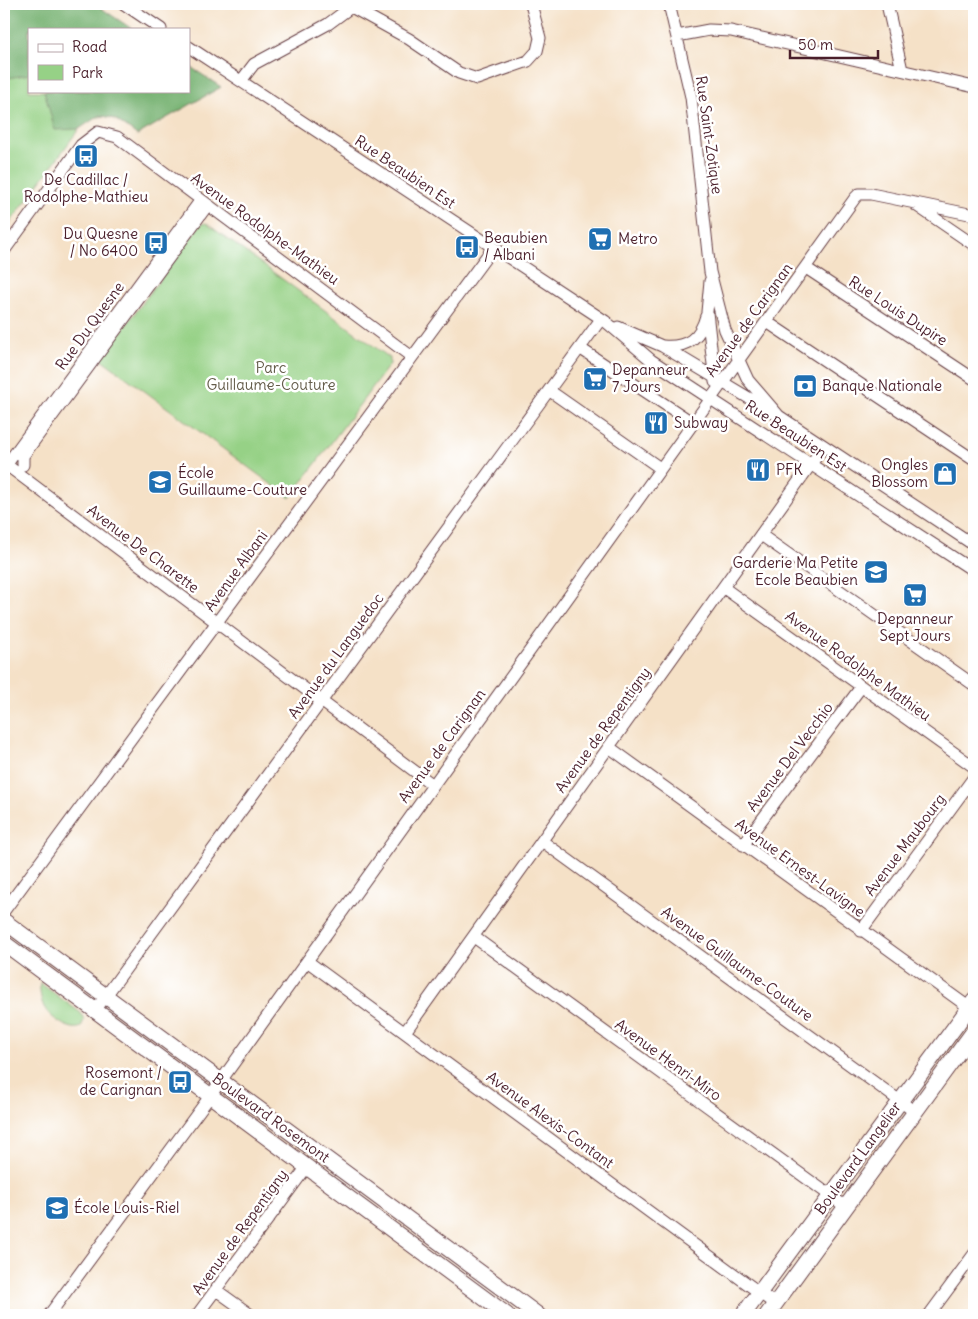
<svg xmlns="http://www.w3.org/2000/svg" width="978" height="1319" viewBox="0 0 978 1319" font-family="Delius,sans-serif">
	<rect width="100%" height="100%" fill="#fff"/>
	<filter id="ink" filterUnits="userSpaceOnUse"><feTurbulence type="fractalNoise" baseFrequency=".02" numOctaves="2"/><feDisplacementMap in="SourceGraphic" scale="10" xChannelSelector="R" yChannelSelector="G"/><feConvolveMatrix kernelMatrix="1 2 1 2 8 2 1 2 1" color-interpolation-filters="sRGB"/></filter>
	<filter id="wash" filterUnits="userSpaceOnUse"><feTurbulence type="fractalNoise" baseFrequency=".0096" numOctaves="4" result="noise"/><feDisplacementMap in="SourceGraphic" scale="20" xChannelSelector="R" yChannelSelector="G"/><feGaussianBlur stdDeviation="1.12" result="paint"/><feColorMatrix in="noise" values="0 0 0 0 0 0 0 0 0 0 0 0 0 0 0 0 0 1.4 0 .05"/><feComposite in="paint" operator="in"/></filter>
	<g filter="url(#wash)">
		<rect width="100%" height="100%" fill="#f5e1c7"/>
		<path fill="#96d186" stroke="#707858" d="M 4,4 L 95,4 L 132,29 L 29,29 L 29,91 L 189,91 L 189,66 L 221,87 L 137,135 C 112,117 105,107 79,129 L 4,231 Z
			M 206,223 L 390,358 L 390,364 L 290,498 L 101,359 L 201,224 Z
			M 40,983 L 81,1013 L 84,1020 L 81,1027 C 71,1033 49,1017 44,1007 C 41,1001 39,990 40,983 Z"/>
		<path fill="#78b373" stroke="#61694f" d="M 4,4 L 95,4 L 132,29 L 29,29 L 29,74 L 4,79 Z
			M 192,68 L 221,87 L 137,135 L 115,119 L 100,115 L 79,129 L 55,130 L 44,91 L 189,91 L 189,72 Z"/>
	</g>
	<g filter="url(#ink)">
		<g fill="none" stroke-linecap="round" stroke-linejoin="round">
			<defs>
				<path id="minor" d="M 124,4 L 161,29
					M 346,4 L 409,39 L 459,73 L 477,79 L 528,61 L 537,51 L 540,38 L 531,4
					M 669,4 L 691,97 L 710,272 L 725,330 L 748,380 L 779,416
					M 887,4 L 902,70
					M 677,36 L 709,30 L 731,31 L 974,87
					M 189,47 L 605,321 L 651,360 L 974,571
					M 241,81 L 254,64 L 328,24 L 355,4
					M 917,206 L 974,245
					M 4,251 L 81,145 L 98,132 L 117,137 L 412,357
					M 806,268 L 974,379
					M 710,281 L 707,312 L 715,382
					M 767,322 L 974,460
					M 618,327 L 662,346 L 779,416 L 974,545
					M 663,346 C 686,348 700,339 706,316
					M 581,349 L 693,423
					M 550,391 L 660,468
					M 4,463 L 433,785
					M 23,465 L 23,456 L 207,206
					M 4,468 L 200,201
					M 761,535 L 974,685
					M 724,588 L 974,767
					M 609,747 L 974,1011
					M 542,841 L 915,1112
					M 743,845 L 861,687
					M 4,911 L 492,249
					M 861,931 L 974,777
					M 474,937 L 846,1207
					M 307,961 L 775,1304
					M 94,1012 L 601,319
					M 405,1032 L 824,446
					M 216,1290 L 251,1315
					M 49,1315 L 205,1103 L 855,198 L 859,194 L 871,194 L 974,215
					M 197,1315 L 306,1168
					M 929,1315 L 974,1254"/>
				<path id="major" d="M 4,921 L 538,1315
					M 4,943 L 507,1315
					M 743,1315 L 974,1001
					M 767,1315 L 974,1031"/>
			</defs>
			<use href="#minor" stroke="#643c42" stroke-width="13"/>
			<use href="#major" stroke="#643c42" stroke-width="17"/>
			<use href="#minor" stroke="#fff" stroke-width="11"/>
			<use href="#major" stroke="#fff" stroke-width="15"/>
		</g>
	</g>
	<defs>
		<symbol id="bus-square" viewBox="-11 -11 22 22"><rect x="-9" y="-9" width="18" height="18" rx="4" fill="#1f6fb2" stroke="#fff"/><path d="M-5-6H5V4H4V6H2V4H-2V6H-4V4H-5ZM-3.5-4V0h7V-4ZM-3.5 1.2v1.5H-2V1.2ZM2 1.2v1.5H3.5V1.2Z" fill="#fff"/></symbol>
		<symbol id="supermarket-square" viewBox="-11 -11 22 22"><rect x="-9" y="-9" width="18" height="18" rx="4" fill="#1f6fb2" stroke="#fff"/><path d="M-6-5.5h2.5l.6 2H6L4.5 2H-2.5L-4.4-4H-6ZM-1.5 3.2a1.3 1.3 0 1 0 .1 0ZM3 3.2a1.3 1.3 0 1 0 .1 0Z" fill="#fff"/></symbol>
		<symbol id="bank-square" viewBox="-11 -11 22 22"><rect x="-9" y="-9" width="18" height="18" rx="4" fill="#1f6fb2" stroke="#fff"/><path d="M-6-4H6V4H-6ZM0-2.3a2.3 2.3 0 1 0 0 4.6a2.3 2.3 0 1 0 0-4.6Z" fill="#fff"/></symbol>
		<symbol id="restaurant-square" viewBox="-11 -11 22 22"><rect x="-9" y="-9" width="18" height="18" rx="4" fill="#1f6fb2" stroke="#fff"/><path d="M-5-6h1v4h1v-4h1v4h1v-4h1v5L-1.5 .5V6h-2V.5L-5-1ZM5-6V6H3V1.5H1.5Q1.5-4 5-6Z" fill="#fff"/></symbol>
		<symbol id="shop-square" viewBox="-11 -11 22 22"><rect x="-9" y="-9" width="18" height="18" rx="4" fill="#1f6fb2" stroke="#fff"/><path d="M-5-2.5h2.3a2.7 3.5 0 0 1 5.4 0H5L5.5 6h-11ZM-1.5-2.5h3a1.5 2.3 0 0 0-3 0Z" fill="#fff"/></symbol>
		<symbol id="school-square" viewBox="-11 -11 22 22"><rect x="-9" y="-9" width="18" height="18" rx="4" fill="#1f6fb2" stroke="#fff"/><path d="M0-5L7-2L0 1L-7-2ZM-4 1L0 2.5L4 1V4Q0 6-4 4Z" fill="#fff"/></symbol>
	</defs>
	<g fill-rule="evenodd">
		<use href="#bus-square" x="72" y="142" width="28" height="28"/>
		<use href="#supermarket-square" x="586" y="225" width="28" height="28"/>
		<use href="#bus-square" x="142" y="229" width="28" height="28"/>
		<use href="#bus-square" x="453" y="233" width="28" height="28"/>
		<use href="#supermarket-square" x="581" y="365" width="28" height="28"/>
		<use href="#bank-square" x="791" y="372" width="28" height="28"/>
		<use href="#restaurant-square" x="642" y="409" width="28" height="28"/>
		<use href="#restaurant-square" x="744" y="456" width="28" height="28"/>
		<use href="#shop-square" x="931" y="460" width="28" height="28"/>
		<use href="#school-square" x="146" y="468" width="28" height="28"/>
		<use href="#school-square" x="862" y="558" width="28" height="28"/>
		<use href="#supermarket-square" x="901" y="581" width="28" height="28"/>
		<use href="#bus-square" x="166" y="1068" width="28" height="28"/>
		<use href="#school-square" x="43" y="1194" width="28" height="28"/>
	</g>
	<g text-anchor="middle" stroke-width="5" stroke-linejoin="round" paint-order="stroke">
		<g font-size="15" fill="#4a1f2b" stroke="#fff">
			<text transform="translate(709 135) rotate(82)" y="5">Rue Saint-Zotique</text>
			<text transform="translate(405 172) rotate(34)" y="5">Rue Beaubien Est</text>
			<text transform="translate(265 229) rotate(36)" y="5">Avenue Rodolphe-Mathieu</text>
			<text transform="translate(898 311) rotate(33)" y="5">Rue Louis Dupire</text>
			<text transform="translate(749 320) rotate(-54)" y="5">Avenue de Carignan</text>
			<text transform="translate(90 326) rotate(-54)" y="5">Rue Du Quesne</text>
			<text transform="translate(796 436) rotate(33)" y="5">Rue Beaubien Est</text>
			<text transform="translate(143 549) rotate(37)" y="5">Avenue De Charette</text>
			<text transform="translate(236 571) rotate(-54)" y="5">Avenue Albani</text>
			<text transform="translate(336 656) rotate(-54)" y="5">Avenue du Languedoc</text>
			<text transform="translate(858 666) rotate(36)" y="5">Avenue Rodolphe Mathieu</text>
			<text transform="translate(603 730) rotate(-54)" y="5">Avenue de Repentigny</text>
			<text transform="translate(442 746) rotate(-54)" y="5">Avenue de Carignan</text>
			<text transform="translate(790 757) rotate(-53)" y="5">Avenue Del Vecchio</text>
			<text transform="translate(905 845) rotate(-53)" y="5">Avenue Maubourg</text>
			<text transform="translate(800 868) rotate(36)" y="5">Avenue Ernest-Lavigne</text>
			<text transform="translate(737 964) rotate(36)" y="5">Avenue Guillaume-Couture</text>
			<text transform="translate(668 1060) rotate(36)" y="5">Avenue Henri-Miro</text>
			<text transform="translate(271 1118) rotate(36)" y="5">Boulevard Rosemont</text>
			<text transform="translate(550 1120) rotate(36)" y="5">Avenue Alexis-Contant</text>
			<text transform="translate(858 1158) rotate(-54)" y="5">Boulevard Langelier</text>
			<text transform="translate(240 1232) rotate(-54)" y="5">Avenue de Repentigny</text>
		</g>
		<g font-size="15" fill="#4a1f2b" stroke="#fff" text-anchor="start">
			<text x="86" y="185" text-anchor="middle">De Cadillac /<tspan x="86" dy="17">Rodolphe-Mathieu</tspan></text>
			<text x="138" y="239" text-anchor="end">Du Quesne<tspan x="138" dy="17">/ No 6400</tspan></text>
			<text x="484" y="243">Beaubien<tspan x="484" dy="17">/ Albani</tspan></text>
			<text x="618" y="244">Metro</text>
			<text x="612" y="375">Depanneur<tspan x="612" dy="17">7 Jours</tspan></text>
			<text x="822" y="391">Banque Nationale</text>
			<text x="674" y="428">Subway</text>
			<text x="928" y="470" text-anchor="end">Ongles<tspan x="928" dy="17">Blossom</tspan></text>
			<text x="776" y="475">PFK</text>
			<text x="178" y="478">École<tspan x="178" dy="17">Guillaume-Couture</tspan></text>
			<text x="858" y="568" text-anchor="end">Garderie Ma Petite<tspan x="858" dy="17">Ecole Beaubien</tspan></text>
			<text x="915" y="624" text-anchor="middle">Depanneur<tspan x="915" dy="17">Sept Jours</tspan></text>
			<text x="162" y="1078" text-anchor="end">Rosemont /<tspan x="162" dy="17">de Carignan</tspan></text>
			<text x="74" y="1213">École Louis-Riel</text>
		</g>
		<g font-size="15" fill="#655d4b" stroke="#fff">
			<text x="271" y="373">Parc<tspan x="271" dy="17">Guillaume-Couture</tspan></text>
		</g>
	</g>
	<rect width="978" height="1319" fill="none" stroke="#fff" stroke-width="20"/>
	<rect x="28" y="28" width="162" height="65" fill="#ffffff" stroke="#b7a5aa"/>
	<rect x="38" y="44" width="25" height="8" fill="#ffffff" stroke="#b7a5aa"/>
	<text x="72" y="52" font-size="15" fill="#4a1f2b">Road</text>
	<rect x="38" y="65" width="25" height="15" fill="#96d186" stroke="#b7a5aa"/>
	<text x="72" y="78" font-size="15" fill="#4a1f2b">Park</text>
	<path d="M790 50v8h88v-8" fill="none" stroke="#4a1f2b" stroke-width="2.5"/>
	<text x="798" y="50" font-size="15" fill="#4a1f2b" stroke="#ffffff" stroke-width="4" paint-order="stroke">50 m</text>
</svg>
